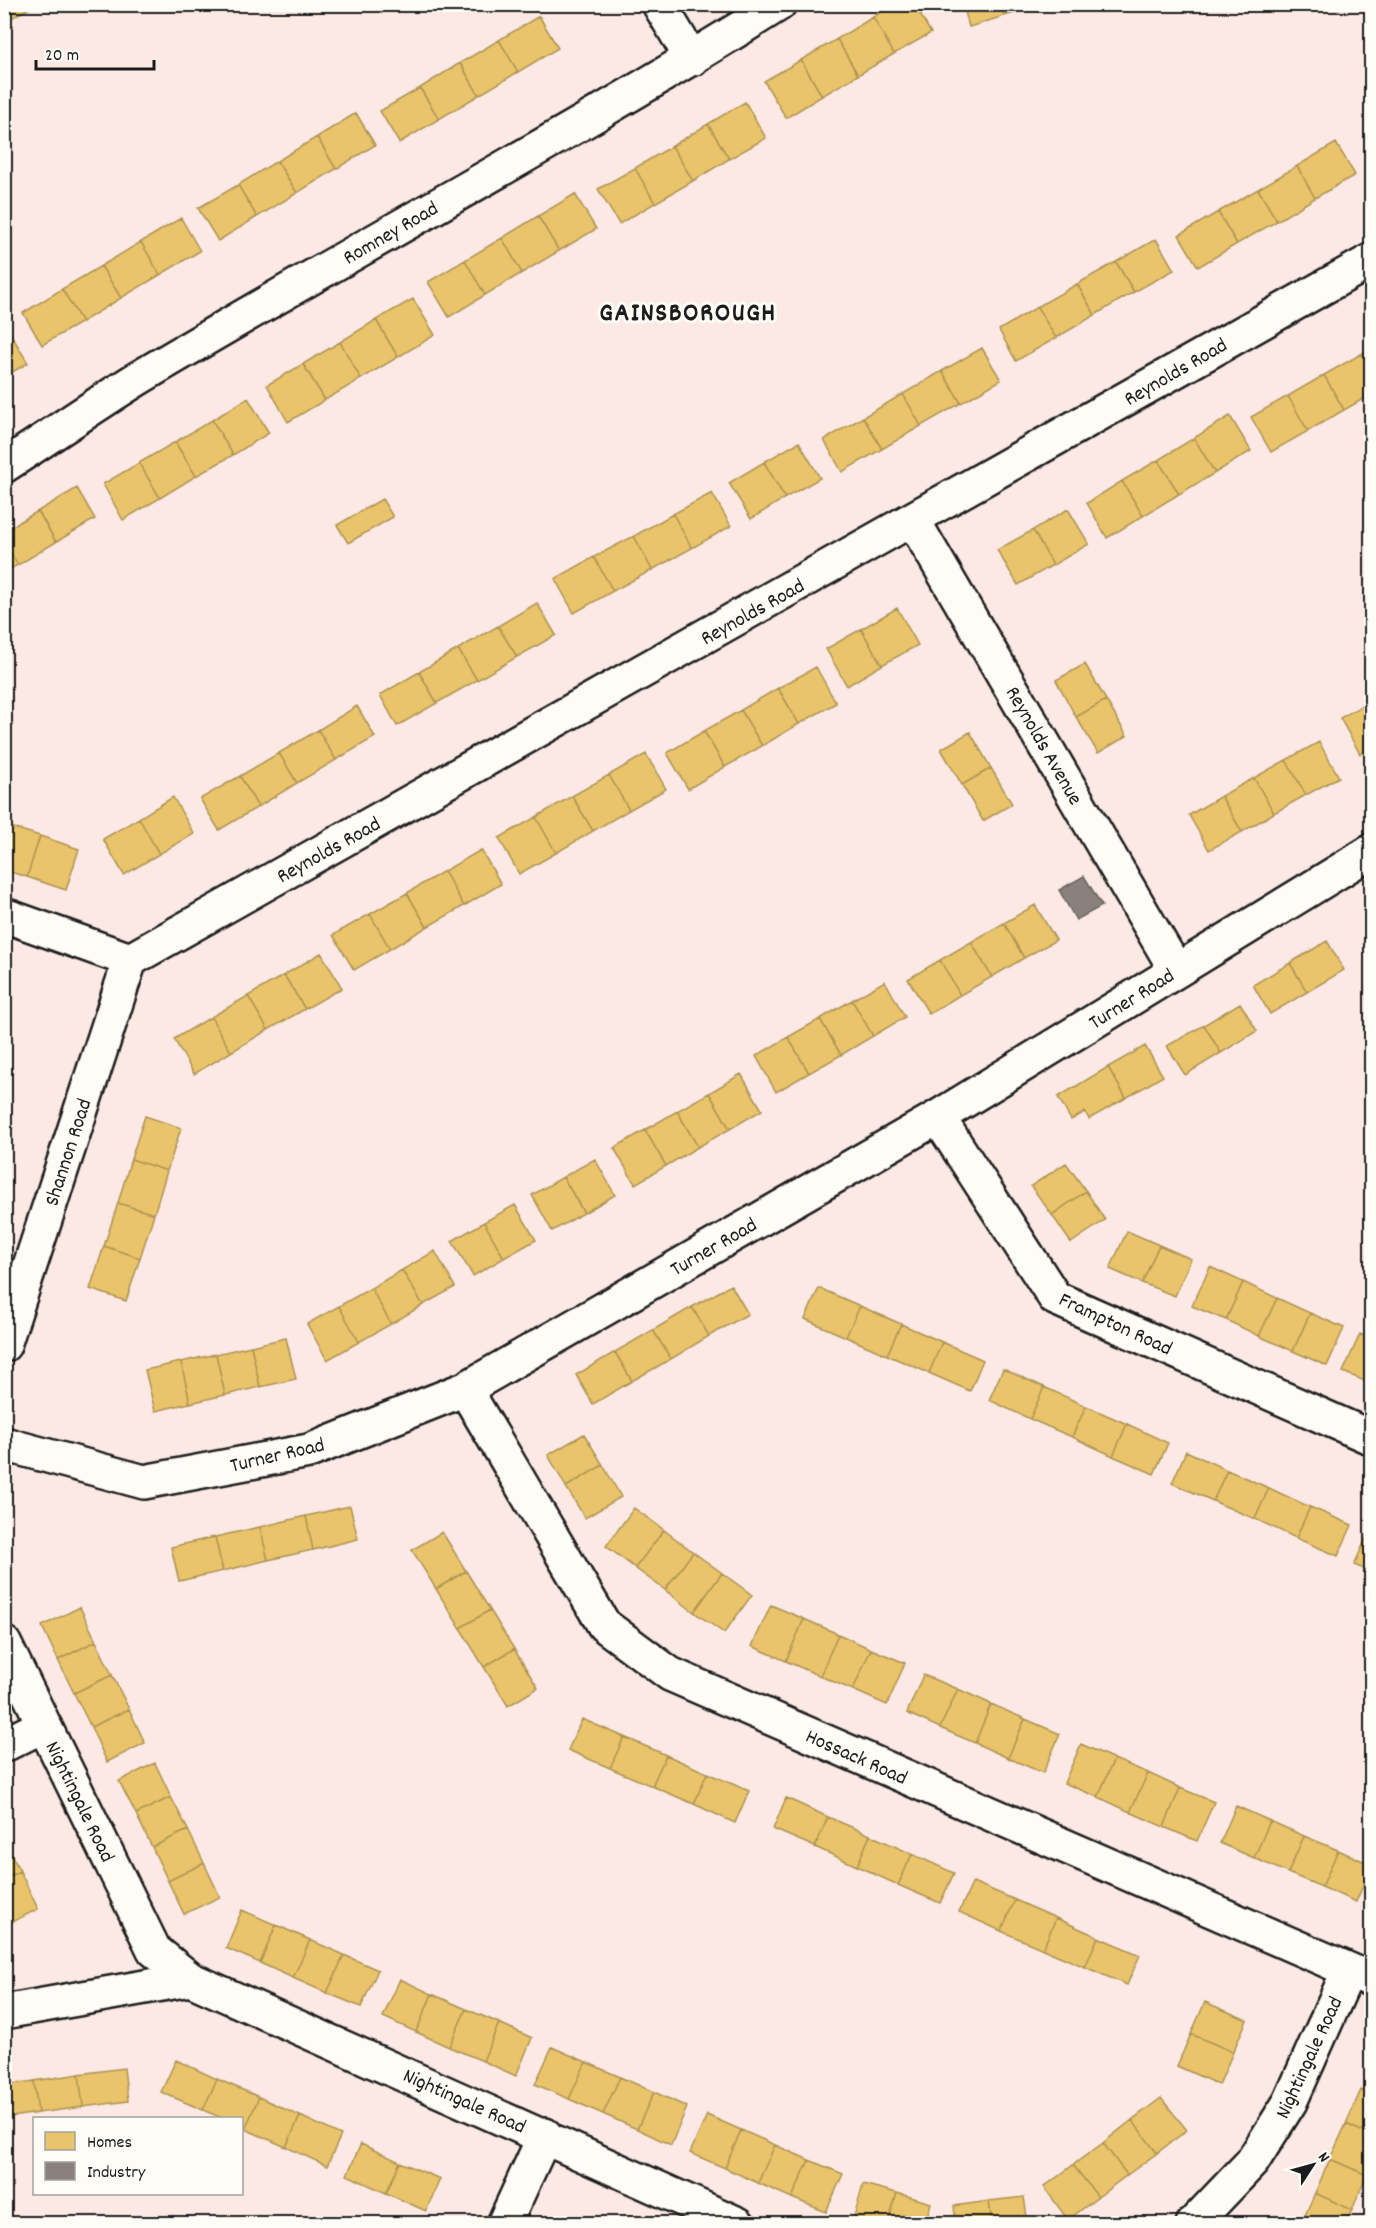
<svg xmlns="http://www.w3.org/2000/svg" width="1376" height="2228" viewBox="0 0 1376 2228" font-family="Dekko,sans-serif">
	<rect width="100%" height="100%" fill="#fce9e5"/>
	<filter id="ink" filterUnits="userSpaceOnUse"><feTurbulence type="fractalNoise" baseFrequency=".0167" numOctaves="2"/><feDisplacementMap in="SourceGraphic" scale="12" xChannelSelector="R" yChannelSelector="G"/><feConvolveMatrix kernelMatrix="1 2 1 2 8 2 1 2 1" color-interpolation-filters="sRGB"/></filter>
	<g filter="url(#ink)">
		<path fill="#e9c46a" stroke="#ac9253" stroke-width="1.5" d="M 4,4 L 35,4 L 35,5 L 4,22 Z
			M 894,4 L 914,4 L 931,33 L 894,54 L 873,17 Z
			M 963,4 L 1001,4 L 1004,16 L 969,27 Z
			M 1001,4 L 1039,4 L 1039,6 L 1004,16 Z
			M 1360,4 L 1372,4 L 1372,14 L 1367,17 Z
			M 539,16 L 558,48 L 518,72 L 499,40 Z
			M 873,17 L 894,54 L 858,75 L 837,39 Z
			M 837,39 L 858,75 L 822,96 L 801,60 Z
			M 499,40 L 518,72 L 479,95 L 460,63 Z
			M 801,60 L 822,96 L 786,118 L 764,81 Z
			M 460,63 L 479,95 L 439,119 L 420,88 Z
			M 420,88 L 439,119 L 399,143 L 380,111 Z
			M 745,102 L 766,138 L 729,159 L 708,124 Z
			M 356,113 L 375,145 L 336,169 L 317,137 Z
			M 708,124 L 729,159 L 693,181 L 672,146 Z
			M 317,137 L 336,169 L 297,193 L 277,161 Z
			M 1336,143 L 1355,175 L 1315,198 L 1297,166 Z
			M 672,146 L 693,181 L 655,203 L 635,168 Z
			M 277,161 L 297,193 L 257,217 L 238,185 Z
			M 1297,166 L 1315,198 L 1277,221 L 1258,189 Z
			M 635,168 L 655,203 L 619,224 L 598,189 Z
			M 238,185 L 257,217 L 218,241 L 198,208 Z
			M 1258,189 L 1277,221 L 1237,244 L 1218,212 Z
			M 575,194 L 596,229 L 559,251 L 538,216 Z
			M 1218,212 L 1237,244 L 1198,267 L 1179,235 Z
			M 538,216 L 559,251 L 522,273 L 502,238 Z
			M 181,218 L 200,251 L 160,275 L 141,242 Z
			M 502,238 L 522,273 L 485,295 L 465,260 Z
			M 1156,239 L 1174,270 L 1134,292 L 1116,262 Z
			M 141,242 L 160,275 L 121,298 L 101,266 Z
			M 465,260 L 485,295 L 449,317 L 428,282 Z
			M 1116,262 L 1134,292 L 1095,315 L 1077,284 Z
			M 101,266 L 121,298 L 82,322 L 62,289 Z
			M 1077,284 L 1095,315 L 1056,338 L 1037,307 Z
			M 62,289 L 82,322 L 42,345 L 23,313 Z
			M 413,299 L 435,335 L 398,357 L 376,320 Z
			M 1037,307 L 1056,338 L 1016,361 L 999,330 Z
			M 376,320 L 398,357 L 361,379 L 340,342 Z
			M 9,331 L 28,363 L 4,377 L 4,334 Z
			M 340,342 L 361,379 L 325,400 L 303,364 Z
			M 982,348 L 1001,380 L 961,403 L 942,371 Z
			M 1372,348 L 1372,373 L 1361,354 Z
			M 1361,354 L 1372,373 L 1372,394 L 1344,410 L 1324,375 Z
			M 303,364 L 325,400 L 288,422 L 267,385 Z
			M 942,371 L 961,403 L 921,426 L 903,394 Z
			M 1324,375 L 1344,410 L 1308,431 L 1288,396 Z
			M 903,394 L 921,426 L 882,449 L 863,417 Z
			M 1288,396 L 1308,431 L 1271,452 L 1251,417 Z
			M 248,398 L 269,433 L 233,455 L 212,420 Z
			M 1230,416 L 1251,451 L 1215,473 L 1194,438 Z
			M 863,417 L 882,449 L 842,472 L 824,440 Z
			M 212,420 L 233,455 L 196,476 L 175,442 Z
			M 1194,438 L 1215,473 L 1179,494 L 1158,460 Z
			M 175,442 L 196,476 L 160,498 L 139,463 Z
			M 799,442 L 820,478 L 785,498 L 764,462 Z
			M 1158,460 L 1179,494 L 1143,516 L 1122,481 Z
			M 764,462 L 785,498 L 751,519 L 729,483 Z
			M 139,463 L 160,498 L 123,520 L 103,484 Z
			M 1122,481 L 1143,516 L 1107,538 L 1087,503 Z
			M 77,488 L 95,519 L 56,542 L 38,511 Z
			M 712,493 L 731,526 L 692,548 L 673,514 Z
			M 382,499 L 393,517 L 348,543 L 337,525 Z
			M 1068,509 L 1089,544 L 1053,565 L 1033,530 Z
			M 38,511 L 56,542 L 18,565 L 4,542 L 4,531 Z
			M 673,514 L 692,548 L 652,570 L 634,536 Z
			M 1033,530 L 1053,565 L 1018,585 L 997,550 Z
			M 634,536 L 652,570 L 613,591 L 594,557 Z
			M 4,542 L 18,565 L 4,572 Z
			M 594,557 L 613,591 L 574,613 L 555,579 Z
			M 537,603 L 556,635 L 517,657 L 498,626 Z
			M 897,608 L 918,645 L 882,665 L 861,629 Z
			M 498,626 L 517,657 L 477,680 L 458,649 Z
			M 861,629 L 882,665 L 847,686 L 826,649 Z
			M 458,649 L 477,680 L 437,703 L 419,672 Z
			M 1085,664 L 1106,700 L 1076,717 L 1056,680 Z
			M 816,667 L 836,703 L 799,724 L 778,688 Z
			M 419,672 L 437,703 L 397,726 L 380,695 Z
			M 778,688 L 799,724 L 762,746 L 741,710 Z
			M 1106,700 L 1127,736 L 1098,753 L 1076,717 Z
			M 1372,700 L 1372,747 L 1360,754 L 1340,718 Z
			M 357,706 L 375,737 L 336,760 L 318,730 Z
			M 741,710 L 762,746 L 725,767 L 704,731 Z
			M 318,730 L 336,760 L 297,783 L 279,753 Z
			M 704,731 L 725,767 L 688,789 L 667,753 Z
			M 970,732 L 991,768 L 962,785 L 941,749 Z
			M 1319,742 L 1339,777 L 1306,795 L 1286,760 Z
			M 279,753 L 297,783 L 258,807 L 240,776 Z
			M 646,754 L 666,789 L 629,810 L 609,775 Z
			M 1286,760 L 1306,795 L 1274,813 L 1254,778 Z
			M 991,768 L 1012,804 L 983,821 L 962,785 Z
			M 609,775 L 629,810 L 593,831 L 572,796 Z
			M 240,776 L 258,807 L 219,830 L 200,799 Z
			M 1254,778 L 1274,813 L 1242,832 L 1221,796 Z
			M 572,796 L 593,831 L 556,853 L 536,817 Z
			M 1221,796 L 1242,832 L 1209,850 L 1189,815 Z
			M 173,797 L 194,834 L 159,854 L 139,818 Z
			M 536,817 L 556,853 L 519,874 L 499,838 Z
			M 139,818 L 159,854 L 124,875 L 103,839 Z
			M 4,825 L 40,836 L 27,877 L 4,870 Z
			M 40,836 L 79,849 L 66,890 L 27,877 Z
			M 481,850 L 501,884 L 464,906 L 444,871 Z
			M 444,871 L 464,906 L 427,927 L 407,893 Z
			M 407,893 L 427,927 L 390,949 L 370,914 Z
			M 1035,905 L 1056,940 L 1024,958 L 1004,923 Z
			M 370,914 L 390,949 L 354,970 L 333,935 Z
			M 1004,923 L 1024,958 L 992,977 L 971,942 Z
			M 1327,941 L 1344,970 L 1307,992 L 1290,963 Z
			M 971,942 L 992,977 L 960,995 L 940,960 Z
			M 321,953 L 342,988 L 305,1009 L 284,975 Z
			M 940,960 L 960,995 L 929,1014 L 908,979 Z
			M 1290,963 L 1307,992 L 1270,1014 L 1253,985 Z
			M 284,975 L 305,1009 L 268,1030 L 248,996 Z
			M 885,981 L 905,1017 L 873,1036 L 852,1000 Z
			M 248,996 L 268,1030 L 231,1052 L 211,1017 Z
			M 852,1000 L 873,1036 L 841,1055 L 820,1019 Z
			M 1240,1003 L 1257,1031 L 1221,1053 L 1204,1025 Z
			M 211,1017 L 231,1052 L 194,1074 L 174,1039 Z
			M 820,1019 L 841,1055 L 809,1073 L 788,1037 Z
			M 1204,1025 L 1221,1053 L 1185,1075 L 1167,1046 Z
			M 788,1037 L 809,1073 L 776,1092 L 756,1056 Z
			M 1145,1046 L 1163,1076 L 1126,1098 L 1108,1067 Z
			M 1108,1067 L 1126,1098 L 1089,1119 L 1085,1112 L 1071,1120 L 1058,1097 Z
			M 741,1074 L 762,1110 L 730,1129 L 709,1093 Z
			M 709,1093 L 730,1129 L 698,1147 L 677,1111 Z
			M 677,1111 L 698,1147 L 666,1166 L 645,1130 Z
			M 145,1116 L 181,1128 L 167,1171 L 131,1159 Z
			M 645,1130 L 666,1166 L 635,1184 L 614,1148 Z
			M 131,1159 L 167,1171 L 154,1214 L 118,1203 Z
			M 595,1159 L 615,1195 L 584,1213 L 563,1177 Z
			M 1066,1163 L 1086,1191 L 1052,1215 L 1031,1186 Z
			M 563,1177 L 584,1213 L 552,1231 L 532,1195 Z
			M 1086,1191 L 1105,1220 L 1071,1243 L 1052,1215 Z
			M 118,1203 L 154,1214 L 140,1258 L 104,1246 Z
			M 515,1205 L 536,1240 L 504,1258 L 484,1222 Z
			M 484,1222 L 504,1258 L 473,1276 L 452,1241 Z
			M 1127,1231 L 1159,1245 L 1142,1283 L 1110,1269 Z
			M 1159,1245 L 1191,1259 L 1175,1296 L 1142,1283 Z
			M 104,1246 L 140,1258 L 126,1301 L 90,1289 Z
			M 435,1251 L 455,1287 L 423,1305 L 402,1270 Z
			M 1210,1267 L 1243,1282 L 1226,1320 L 1192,1306 Z
			M 402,1270 L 423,1305 L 391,1324 L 371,1288 Z
			M 1243,1282 L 1277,1298 L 1259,1336 L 1226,1320 Z
			M 731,1285 L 748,1314 L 709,1336 L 692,1307 Z
			M 371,1288 L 391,1324 L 359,1342 L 339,1306 Z
			M 819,1288 L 860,1306 L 846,1337 L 805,1319 Z
			M 1277,1298 L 1310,1313 L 1293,1351 L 1259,1336 Z
			M 339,1306 L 359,1342 L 327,1360 L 307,1324 Z
			M 860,1306 L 901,1324 L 887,1355 L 846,1337 Z
			M 692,1307 L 709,1336 L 671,1359 L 653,1330 Z
			M 1310,1313 L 1344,1328 L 1327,1366 L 1293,1351 Z
			M 901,1324 L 942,1342 L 929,1373 L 887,1355 Z
			M 653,1330 L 671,1359 L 632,1381 L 615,1352 Z
			M 1360,1334 L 1372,1339 L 1372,1384 L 1343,1372 Z
			M 286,1338 L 296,1379 L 260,1387 L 251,1346 Z
			M 942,1342 L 983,1360 L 970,1391 L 929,1373 Z
			M 251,1346 L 260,1387 L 225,1395 L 216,1354 Z
			M 615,1352 L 632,1381 L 593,1404 L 576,1375 Z
			M 216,1354 L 225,1395 L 190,1403 L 181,1362 Z
			M 181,1362 L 190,1403 L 155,1411 L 145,1370 Z
			M 1003,1369 L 1044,1387 L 1030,1419 L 989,1400 Z
			M 1044,1387 L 1086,1406 L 1072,1437 L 1030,1419 Z
			M 1086,1406 L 1127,1424 L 1113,1456 L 1072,1437 Z
			M 1127,1424 L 1168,1443 L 1154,1474 L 1113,1456 Z
			M 584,1434 L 603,1465 L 566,1487 L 548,1455 Z
			M 1186,1451 L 1227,1470 L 1213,1501 L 1172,1483 Z
			M 603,1465 L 621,1497 L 585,1518 L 566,1487 Z
			M 1227,1470 L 1269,1488 L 1255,1519 L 1213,1501 Z
			M 1269,1488 L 1310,1507 L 1296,1538 L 1255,1519 Z
			M 350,1506 L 358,1539 L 313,1550 L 306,1516 Z
			M 1310,1507 L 1352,1525 L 1338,1556 L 1296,1538 Z
			M 634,1508 L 664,1530 L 635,1568 L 606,1546 Z
			M 306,1516 L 313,1550 L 268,1560 L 260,1527 Z
			M 260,1527 L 268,1560 L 223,1571 L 215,1537 Z
			M 664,1530 L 693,1552 L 665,1590 L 635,1568 Z
			M 442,1532 L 466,1571 L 436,1589 L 412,1550 Z
			M 1369,1532 L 1372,1534 L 1372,1572 L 1354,1565 Z
			M 215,1537 L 223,1571 L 179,1581 L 171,1547 Z
			M 693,1552 L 722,1573 L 694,1612 L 665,1590 Z
			M 466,1571 L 490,1610 L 460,1628 L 436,1589 Z
			M 722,1573 L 752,1595 L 724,1633 L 694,1612 Z
			M 771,1605 L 804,1619 L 786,1661 L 752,1646 Z
			M 80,1607 L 96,1641 L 58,1660 L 42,1626 Z
			M 490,1610 L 514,1649 L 484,1667 L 460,1628 Z
			M 804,1619 L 838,1634 L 820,1676 L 786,1661 Z
			M 838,1634 L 871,1649 L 853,1690 L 820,1676 Z
			M 96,1641 L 112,1675 L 74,1693 L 58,1660 Z
			M 514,1649 L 538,1688 L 508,1706 L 484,1667 Z
			M 871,1649 L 905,1663 L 887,1705 L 853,1690 Z
			M 112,1675 L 129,1709 L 91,1727 L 74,1693 Z
			M 923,1675 L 958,1689 L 940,1728 L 907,1713 Z
			M 958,1689 L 991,1704 L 975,1743 L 940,1728 Z
			M 991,1704 L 1025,1719 L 1008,1758 L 975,1743 Z
			M 129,1709 L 145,1743 L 107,1762 L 91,1727 Z
			M 582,1719 L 624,1737 L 610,1768 L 568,1750 Z
			M 1025,1719 L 1060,1734 L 1043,1773 L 1008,1758 Z
			M 624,1737 L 666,1755 L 652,1786 L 610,1768 Z
			M 1081,1744 L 1114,1759 L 1098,1797 L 1064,1783 Z
			M 666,1755 L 707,1773 L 694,1804 L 652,1786 Z
			M 1114,1759 L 1148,1773 L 1130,1812 L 1098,1797 Z
			M 155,1763 L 171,1797 L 136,1814 L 119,1781 Z
			M 707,1773 L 749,1791 L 735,1823 L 694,1804 Z
			M 1148,1773 L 1180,1788 L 1164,1827 L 1130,1812 Z
			M 1180,1788 L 1214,1802 L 1197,1841 L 1164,1827 Z
			M 171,1797 L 188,1830 L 152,1847 L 136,1814 Z
			M 786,1798 L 828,1817 L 815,1847 L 773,1829 Z
			M 1236,1806 L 1270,1821 L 1254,1858 L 1220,1843 Z
			M 828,1817 L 870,1835 L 857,1866 L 815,1847 Z
			M 1270,1821 L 1304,1836 L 1288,1873 L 1254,1858 Z
			M 188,1830 L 204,1863 L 168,1881 L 152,1847 Z
			M 870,1835 L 912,1854 L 898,1885 L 857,1866 Z
			M 1304,1836 L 1338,1850 L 1322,1887 L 1288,1873 Z
			M 4,1841 L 20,1871 L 4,1879 Z
			M 1338,1850 L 1372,1865 L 1356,1902 L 1322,1887 Z
			M 912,1854 L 954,1873 L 940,1903 L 898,1885 Z
			M 204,1863 L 220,1897 L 184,1914 L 168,1881 Z
			M 20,1871 L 38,1909 L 4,1926 L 4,1879 Z
			M 973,1882 L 1015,1900 L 1001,1931 L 959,1912 Z
			M 1015,1900 L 1056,1918 L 1043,1949 L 1001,1931 Z
			M 242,1910 L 276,1925 L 260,1963 L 226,1948 Z
			M 1056,1918 L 1098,1937 L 1085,1967 L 1043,1949 Z
			M 276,1925 L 310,1940 L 293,1978 L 260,1963 Z
			M 1098,1937 L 1140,1955 L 1127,1985 L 1085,1967 Z
			M 310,1940 L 344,1955 L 327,1993 L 293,1978 Z
			M 344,1955 L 378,1970 L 361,2007 L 327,1993 Z
			M 400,1979 L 432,1994 L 416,2032 L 383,2017 Z
			M 432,1994 L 466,2009 L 449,2047 L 416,2032 Z
			M 1205,2002 L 1247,2020 L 1233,2052 L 1191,2034 Z
			M 466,2009 L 499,2023 L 483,2061 L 449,2047 Z
			M 499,2023 L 532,2038 L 516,2076 L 483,2061 Z
			M 1191,2034 L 1233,2052 L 1219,2085 L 1177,2066 Z
			M 552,2047 L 586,2062 L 569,2099 L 535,2084 Z
			M 176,2060 L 217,2079 L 203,2110 L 161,2092 Z
			M 586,2062 L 620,2077 L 603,2114 L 569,2099 Z
			M 124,2068 L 128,2101 L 83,2107 L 79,2074 Z
			M 79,2074 L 83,2107 L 38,2113 L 34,2081 Z
			M 620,2077 L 654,2092 L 637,2129 L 603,2114 Z
			M 217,2079 L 259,2097 L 245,2129 L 242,2127 L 242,2118 L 222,2118 L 203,2110 Z
			M 34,2081 L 38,2113 L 4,2118 L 4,2085 Z
			M 1361,2090 L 1372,2095 L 1372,2136 L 1346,2124 Z
			M 654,2092 L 687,2107 L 671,2145 L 637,2129 Z
			M 259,2097 L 300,2116 L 286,2147 L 245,2129 Z
			M 1161,2098 L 1187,2130 L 1157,2153 L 1132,2120 Z
			M 707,2115 L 741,2130 L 725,2168 L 690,2153 Z
			M 300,2116 L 341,2135 L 327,2166 L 286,2147 Z
			M 1132,2120 L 1157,2153 L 1127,2175 L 1103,2143 Z
			M 1346,2124 L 1372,2136 L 1372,2166 L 1367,2175 L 1330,2159 Z
			M 741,2130 L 775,2145 L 758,2183 L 725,2168 Z
			M 1103,2143 L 1127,2175 L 1098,2197 L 1073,2165 Z
			M 361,2144 L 400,2162 L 386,2193 L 347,2175 Z
			M 775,2145 L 809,2160 L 792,2198 L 758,2183 Z
			M 1330,2159 L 1367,2175 L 1352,2210 L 1315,2193 Z
			M 809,2160 L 843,2174 L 826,2212 L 792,2198 Z
			M 400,2162 L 440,2179 L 426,2211 L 386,2193 Z
			M 1073,2165 L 1098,2197 L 1068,2220 L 1044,2187 Z
			M 863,2184 L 897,2193 L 888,2224 L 852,2224 Z
			M 897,2193 L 931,2203 L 925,2224 L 888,2224 Z
			M 1315,2193 L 1352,2210 L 1345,2224 L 1301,2224 Z
			M 1024,2197 L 1028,2224 L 992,2224 L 989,2201 Z
			M 989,2201 L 992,2224 L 956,2224 L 954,2206 Z"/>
		<path fill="#8a817c" stroke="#69635f" stroke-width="1.5" d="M 1084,876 L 1102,906 L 1076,920 L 1059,890 Z"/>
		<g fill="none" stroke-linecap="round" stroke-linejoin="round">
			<defs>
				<path id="minor" d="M 659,4 L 692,59
					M 4,466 C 49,437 92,407 137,379 C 349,252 569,136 779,4
					M 913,520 L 1176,970
					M 4,915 L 130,960
					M 130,960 L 1372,260
					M 938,1117 L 1055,1298 L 1372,1438
					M 4,1345 L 130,960
					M 465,1389 L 604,1625 L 670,1674 L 1372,1980
					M 4,1444 L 144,1482 L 309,1451 L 465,1389 L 938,1117 L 1372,851
					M 4,1643 L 154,1950 L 190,1979 L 738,2224
					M 4,1745 L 44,1725
					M 4,2012 L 190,1979
					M 504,2224 L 545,2135
					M 1193,2224 L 1252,2162 L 1290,2102 L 1349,1970"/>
			</defs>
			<use href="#minor" stroke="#1c1c1c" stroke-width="38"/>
			<use href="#minor" stroke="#fdfcf7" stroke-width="33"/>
		</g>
	</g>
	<g text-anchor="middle" stroke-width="6" stroke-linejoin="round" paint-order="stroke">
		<g font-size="21" fill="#1c1c1c" stroke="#fdfcf7">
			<text transform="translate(390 232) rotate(-30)" y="7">Romney Road</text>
			<text transform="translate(1175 371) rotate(-30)" y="7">Reynolds Road</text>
			<text transform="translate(752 611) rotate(-29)" y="7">Reynolds Road</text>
			<text transform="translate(1045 745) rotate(60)" y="7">Reynolds Avenue</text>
			<text transform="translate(328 849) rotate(-29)" y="7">Reynolds Road</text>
			<text transform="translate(1131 998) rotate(-32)" y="7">Turner Road</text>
			<text transform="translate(67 1152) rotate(-72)" y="7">Shannon Road</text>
			<text transform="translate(713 1246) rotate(-30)" y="7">Turner Road</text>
			<text transform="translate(1116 1323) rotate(25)" y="7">Frampton Road</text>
			<text transform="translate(277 1454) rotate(-13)" y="7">Turner Road</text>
			<text transform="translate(857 1756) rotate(24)" y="7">Hossack Road</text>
			<text transform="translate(81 1801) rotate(64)" y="7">Nightingale Road</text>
			<text transform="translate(1308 2057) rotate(-65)" y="7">Nightingale Road</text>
			<text transform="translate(465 2100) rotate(24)" y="7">Nightingale Road</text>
		</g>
		<g font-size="27" font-weight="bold" letter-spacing="1.5" fill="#1c1c1c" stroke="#fdfcf7">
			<text x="688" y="320">GAINSBOROUGH</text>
		</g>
	</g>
	<rect width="1376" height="2228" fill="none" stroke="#fdfcf7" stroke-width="24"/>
	<rect x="12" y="12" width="1352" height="2204" fill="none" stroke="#1c1c1c" stroke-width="2" filter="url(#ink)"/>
	<rect x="33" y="2117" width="210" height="78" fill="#fdfcf7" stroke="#a3a29f" stroke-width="1.5"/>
	<rect x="45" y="2132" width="30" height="18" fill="#e9c46a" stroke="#a3a29f" stroke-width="1.5"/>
	<text x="87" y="2147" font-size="18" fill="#1c1c1c">Homes</text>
	<rect x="45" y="2162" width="30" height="18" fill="#8a817c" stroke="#a3a29f" stroke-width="1.5"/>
	<text x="87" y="2177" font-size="18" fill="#1c1c1c">Industry</text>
	<g transform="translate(1313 2165) rotate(54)" stroke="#fdfcf7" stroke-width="4.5" paint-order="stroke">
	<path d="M0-4.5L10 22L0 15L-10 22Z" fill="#1c1c1c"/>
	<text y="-9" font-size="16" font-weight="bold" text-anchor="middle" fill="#1c1c1c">N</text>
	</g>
	<path d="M36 60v9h118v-9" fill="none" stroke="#1c1c1c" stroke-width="3"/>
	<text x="45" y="60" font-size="18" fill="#1c1c1c" stroke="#fdfcf7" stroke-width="4.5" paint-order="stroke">20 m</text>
</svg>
